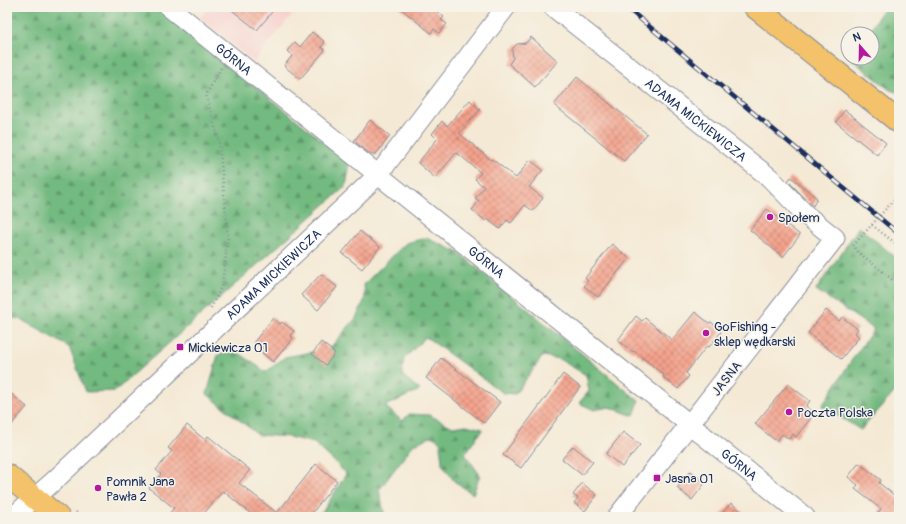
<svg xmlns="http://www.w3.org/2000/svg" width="906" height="524" viewBox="0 0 906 524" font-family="Pangolin,sans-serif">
	<defs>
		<pattern id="forest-firs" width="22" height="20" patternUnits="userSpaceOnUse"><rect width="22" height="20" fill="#73ba80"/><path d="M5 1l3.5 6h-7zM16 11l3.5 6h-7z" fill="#5e986c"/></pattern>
		<pattern id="building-cross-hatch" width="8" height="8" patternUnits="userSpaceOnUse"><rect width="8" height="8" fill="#f4a28b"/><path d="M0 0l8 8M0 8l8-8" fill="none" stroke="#c58475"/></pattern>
	</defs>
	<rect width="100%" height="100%" fill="#f7f3e8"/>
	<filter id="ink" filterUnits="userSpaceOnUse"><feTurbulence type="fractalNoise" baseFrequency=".025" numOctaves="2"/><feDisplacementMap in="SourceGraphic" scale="8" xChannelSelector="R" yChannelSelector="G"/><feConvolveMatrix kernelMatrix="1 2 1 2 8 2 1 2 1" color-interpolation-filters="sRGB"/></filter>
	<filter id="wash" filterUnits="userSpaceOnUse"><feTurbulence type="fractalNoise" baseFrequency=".012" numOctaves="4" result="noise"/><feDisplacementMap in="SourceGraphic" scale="16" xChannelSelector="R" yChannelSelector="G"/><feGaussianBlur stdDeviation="0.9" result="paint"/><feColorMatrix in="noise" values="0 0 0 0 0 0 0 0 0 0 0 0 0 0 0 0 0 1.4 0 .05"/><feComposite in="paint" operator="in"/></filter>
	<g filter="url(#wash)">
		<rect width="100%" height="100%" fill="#f4e9d4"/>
		<path fill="#f7d0cd" d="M 209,7 L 298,7 L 254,62 L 200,18 Z"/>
		<path fill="url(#forest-firs)" stroke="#47746f" d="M 7,7 L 157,7 L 350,163 L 346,186 L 115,391 L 86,392 L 69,347 L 20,319 L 7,318 Z
			M 885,7 L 899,7 L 899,93 L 890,90 L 851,59 L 872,58 L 872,34 L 867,34 Z
			M 859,227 L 899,260 L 899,387 L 861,430 L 822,406 L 849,364 L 874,329 L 816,290 Z
			M 426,238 L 458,252 L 639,401 L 634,416 L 609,407 L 594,410 L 579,403 L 589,391 L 586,375 L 559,359 L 543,356 L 515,394 L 503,393 L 426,337 L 404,359 L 402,375 L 420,390 L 385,406 L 402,421 L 409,414 L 429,415 L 453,427 L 466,425 L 483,429 L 465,454 L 480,475 L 473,494 L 454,481 L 442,464 L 440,441 L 431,436 L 413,445 L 379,490 L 385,517 L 315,517 L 323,511 L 346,474 L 335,462 L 314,443 L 289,437 L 258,435 L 207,394 L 218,355 L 236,351 L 266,372 L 285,357 L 329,349 L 356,318 L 365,299 L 364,284 L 406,243 Z"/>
		<g id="blocks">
			<path fill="url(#building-cross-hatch)" d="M 228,7 L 276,7 L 257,30 Z
				M 399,7 L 431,7 L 444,17 L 441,20 L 447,24 L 439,33 L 434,29 L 431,33 Z
				M 312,32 L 325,42 L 321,47 L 325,50 L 300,79 L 284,66 L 292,56 L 287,51 L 295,42 L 300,47 Z
				M 531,37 L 558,61 L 535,87 L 509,64 L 513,58 L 512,49 L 517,44 L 526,43 Z
				M 577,77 L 647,134 L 624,161 L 554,105 Z
				M 470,100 L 480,110 L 459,133 L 491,160 L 492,159 L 516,178 L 530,160 L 543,170 L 529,187 L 543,198 L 533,211 L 525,205 L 511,223 L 507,220 L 500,229 L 487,219 L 486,221 L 472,210 L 479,201 L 475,198 L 484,187 L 475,179 L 481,173 L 461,156 L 456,153 L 435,178 L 418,163 L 437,139 L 432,134 L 442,121 L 447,126 Z
				M 845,110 L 886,143 L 877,155 L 836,122 Z
				M 370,120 L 390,136 L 376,154 L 370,154 L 354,141 Z
				M 791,177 L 817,198 L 813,206 L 788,181 Z
				M 767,209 L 800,235 L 783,257 L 750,230 Z
				M 360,231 L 380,247 L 362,269 L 342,253 Z
				M 612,244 L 629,258 L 598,297 L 584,286 L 588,281 L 585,278 Z
				M 321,274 L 337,287 L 318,310 L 301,295 Z
				M 826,310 L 839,321 L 842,317 L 858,329 L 855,333 L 859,337 L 841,359 L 808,333 Z
				M 695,312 L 709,323 L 711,322 L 718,328 L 721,332 L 709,347 L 707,346 L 686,373 L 689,376 L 678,389 L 663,377 L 664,375 L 634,351 L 633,352 L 618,340 L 636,316 L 642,321 L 645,318 L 672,340 Z
				M 273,318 L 280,324 L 282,322 L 294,331 L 290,335 L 293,338 L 273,362 L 262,353 L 265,350 L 254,342 Z
				M 321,342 L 335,353 L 326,365 L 312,354 Z
				M 441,358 L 500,402 L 484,423 L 426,378 Z
				M 563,374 L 580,387 L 521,468 L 503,455 Z
				M 788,384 L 810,401 L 806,406 L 812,411 L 808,416 L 811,418 L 796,437 L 793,434 L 789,439 L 782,434 L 776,441 L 755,424 Z
				M 7,390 L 27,407 L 7,430 Z
				M 187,425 L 205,440 L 208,436 L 250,470 L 239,483 L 277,513 L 316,464 L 337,481 L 309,517 L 255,517 L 223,491 L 201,517 L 166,517 L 174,508 L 149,488 L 161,474 L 156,470 L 172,451 L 168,448 Z
				M 623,432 L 640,445 L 622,467 L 606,454 Z
				M 573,446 L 593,462 L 582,475 L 562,459 Z
				M 859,463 L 881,480 L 879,483 L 899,499 L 899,517 L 875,517 L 881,509 L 855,489 L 858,485 L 848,477 Z
				M 691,471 L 705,483 L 692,500 L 677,488 Z
				M 582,483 L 597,495 L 585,511 L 574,503 L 578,498 L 573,495 Z
				M 731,503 L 749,517 L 719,517 Z"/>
		</g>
	</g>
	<g filter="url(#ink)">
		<use href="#blocks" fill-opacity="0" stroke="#888c99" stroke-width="1"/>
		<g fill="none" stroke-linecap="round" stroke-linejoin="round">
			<defs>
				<g id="minor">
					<path id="s1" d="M 169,7 L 805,517"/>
					<path id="s2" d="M 553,7 L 769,177 L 806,215 L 835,238 L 617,517"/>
					<path id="s3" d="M 13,517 L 55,480 L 378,175 L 506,7"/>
				</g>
				<path id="major" d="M 755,7 L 899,122
					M 7,475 L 58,517"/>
			</defs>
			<use href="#minor" stroke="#888c99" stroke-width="21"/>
			<use href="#major" stroke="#888c99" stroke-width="24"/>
			<path stroke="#888c99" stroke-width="2.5" stroke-dasharray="1 3" stroke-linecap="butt" d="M 899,194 L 853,246 L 857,251 L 899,285
				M 872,225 L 899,246
				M 211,308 L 222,285 L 228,238 L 219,141 L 206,95 L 221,68
				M 76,512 L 82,517"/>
			<use href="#minor" stroke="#fff" stroke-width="19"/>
			<use href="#major" stroke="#f3c26a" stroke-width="22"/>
			<defs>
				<path id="rail" d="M 626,7 L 899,234"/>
			</defs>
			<use href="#rail" stroke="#1b2f5e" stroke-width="4.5"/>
			<use href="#rail" stroke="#f7f3e8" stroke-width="3" stroke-dasharray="9" stroke-linecap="butt"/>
		</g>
	</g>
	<g fill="#b5179e" stroke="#f7f3e8" stroke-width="1.5">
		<circle cx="770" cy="217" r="4"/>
		<circle cx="706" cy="333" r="4"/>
		<rect x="176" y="343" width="8" height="8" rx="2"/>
		<circle cx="789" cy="412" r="4"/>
		<rect x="653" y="474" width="8" height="8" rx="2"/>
		<circle cx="98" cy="488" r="4"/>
	</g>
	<g text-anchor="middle" stroke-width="3" stroke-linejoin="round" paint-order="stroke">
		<g font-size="13" fill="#1b2f5e" stroke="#f7f3e8">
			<text dy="5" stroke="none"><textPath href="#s1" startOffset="83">GÓRNA</textPath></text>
			<text dy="5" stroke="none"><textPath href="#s2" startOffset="182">ADAMA MICKIEWICZA</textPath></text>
			<text dy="5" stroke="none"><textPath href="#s1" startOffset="407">GÓRNA</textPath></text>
			<text dy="5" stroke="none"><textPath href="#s3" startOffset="356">ADAMA MICKIEWICZA</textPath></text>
			<text transform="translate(726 378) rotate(-52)" y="5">JASNA</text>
			<text dy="5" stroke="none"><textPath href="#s1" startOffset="731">GÓRNA</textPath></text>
		</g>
		<g font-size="13" fill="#1b2f5e" stroke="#f7f3e8" text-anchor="start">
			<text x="778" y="222">Społem</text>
			<text x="714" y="331">GoFishing -<tspan x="714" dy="15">sklep wędkarski</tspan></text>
			<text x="188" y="352">Mickiewicza 01</text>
			<text x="797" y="417">Poczta Polska</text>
			<text x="665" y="483">Jasna 01</text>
			<text x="106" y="486">Pomnik Jana<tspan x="106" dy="15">Pawła 2</tspan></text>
		</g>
	</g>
	<rect width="906" height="524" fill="none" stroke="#f7f3e8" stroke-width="24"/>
	<g transform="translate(860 46) rotate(340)"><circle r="19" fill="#f7f3e8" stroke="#9fa5b1"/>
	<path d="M0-3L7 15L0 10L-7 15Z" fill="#b5179e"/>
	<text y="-6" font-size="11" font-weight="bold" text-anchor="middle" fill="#1b2f5e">N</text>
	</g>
</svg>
